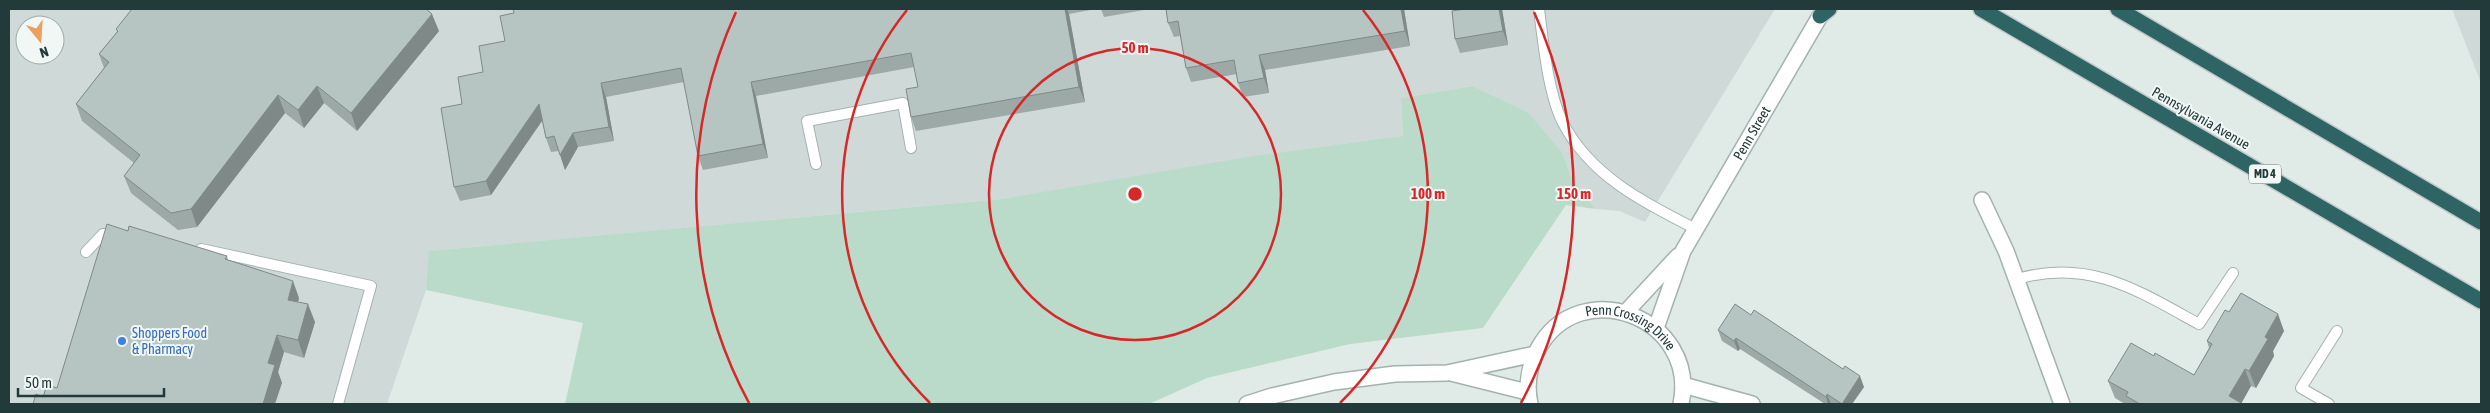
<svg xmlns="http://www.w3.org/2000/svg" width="2490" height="413" viewBox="0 0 2490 413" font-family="'Asap Condensed',sans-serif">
	<rect width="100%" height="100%" fill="#e0ebe8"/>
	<path fill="#cfdad8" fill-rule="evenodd" d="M 9,9 L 1775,9 L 1645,222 L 1619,211 L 1596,209 L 1572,179 L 1562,152 L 1529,113 L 1473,86 L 1401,98 L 1403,136 L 1002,199 L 430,251 L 426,290 L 387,404 L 9,404 ZM 25,25 L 55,25 L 55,55 L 25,55 Z
		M 2452,9 L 2481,9 L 2481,84 L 2481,83 Z"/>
	<path fill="#badbca" d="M 1473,86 L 1529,113 L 1562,152 L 1572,179 L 1596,209 L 1566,205 L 1483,328 L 1350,344 L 1207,378 L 1149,404 L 565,404 L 583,323 L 426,290 L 429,251 L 1002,199 L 1247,157 L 1403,136 L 1401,98 Z"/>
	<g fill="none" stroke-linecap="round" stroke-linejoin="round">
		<defs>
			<path id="lane" d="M 1539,9 C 1543,41 1548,92 1562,121 C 1589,175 1644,203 1696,229
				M 816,164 L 807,121 L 903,103 L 911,148
				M 201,249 L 371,286 L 338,404
				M 86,252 L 103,234 L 118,235
				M 2017,279 C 2089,258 2137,290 2199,324 L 2233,273
				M 2329,404 L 2301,388 L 2337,331"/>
			<g id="street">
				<path d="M 1982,200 L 2006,251 L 2062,404"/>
				<path d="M 1626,312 L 1678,256"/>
				<path id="s1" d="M 1656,328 L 1683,251 L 1820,16"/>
				<path d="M 1451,373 L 1527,392"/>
				<path d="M 1683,385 L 1752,404"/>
				<path d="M 1247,404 L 1272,396 L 1334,382 L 1395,374 L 1447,373 L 1535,354"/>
				<path id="s2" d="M 1530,404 C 1526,386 1529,366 1538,349 C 1580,272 1699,318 1681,404"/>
			</g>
			<path id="highway" d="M 1981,9 L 2481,301
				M 2118,9 L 2481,222
				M 1820,16 L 1829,9"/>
		</defs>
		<use href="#lane" stroke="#a3b2b0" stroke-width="12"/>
		<use href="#street" stroke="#a3b2b0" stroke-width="18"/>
		<use href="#highway" stroke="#c1c8c8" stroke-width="18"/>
		<use href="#lane" stroke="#fff" stroke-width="10"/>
		<use href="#street" stroke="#fff" stroke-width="15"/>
		<use href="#highway" stroke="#2f6465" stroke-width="15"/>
	</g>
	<path fill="#9da9a7" d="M 513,9 L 1096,9 L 1069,14 L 1085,102 L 916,131 L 911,117 L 918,87 L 914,67 L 756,96 L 768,158 L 703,170 L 698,156 L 684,82 L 606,97 L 614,141 L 578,147 L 565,170 L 559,151 L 551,152 L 546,138 L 542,121 L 491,195 L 460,201 L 454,187 L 462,104 L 505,41 L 514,13 Z
		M 1101,9 L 1150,9 L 1104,17 Z
		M 1166,9 L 1404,9 L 1410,46 L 1265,70 L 1269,93 L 1243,97 L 1238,83 L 1237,74 L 1191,82 L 1186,68 L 1180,36 L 1174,37 L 1168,23 Z
		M 1465,9 L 1502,9 L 1508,45 L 1460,53 L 1455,39 Z
		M 116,29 L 439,31 L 357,131 L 324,103 L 304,128 L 285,113 L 197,227 L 178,230 L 131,193 L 124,176 L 134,163 L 82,121 L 76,104 L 104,68 L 99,54 L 117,32 Z
		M 227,256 L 228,260 L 299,298 L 298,302 L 315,322 L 304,358 L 284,352 L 278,372 L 282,383 L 43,397 L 57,388 Z
		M 2229,312 L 2284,331 L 2273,351 L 2274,356 L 2256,388 L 2251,386 L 2241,403 L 2243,404 L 2125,404 L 2115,398 L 2108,381 L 2154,356 L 2194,375 L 2209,348 L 2207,341 Z
		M 1751,315 L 1864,387 L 1852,404 L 1825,404 L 1740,349 L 1738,351 L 1722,341 L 1718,330 Z"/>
	<path fill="#7f8a88" d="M 1065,9 L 1067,9 L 1069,14 L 1085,102 L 1079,87 Z
		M 1401,9 L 1404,9 L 1410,46 L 1405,31 Z
		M 1499,9 L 1502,9 L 1508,45 L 1503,31 Z
		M 432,14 L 439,31 L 357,131 L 351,113 Z
		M 1259,55 L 1265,70 L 1269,93 L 1264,78 Z
		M 751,82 L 756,96 L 768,158 L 763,144 Z
		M 601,83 L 606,97 L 614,141 L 609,127 Z
		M 317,86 L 324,103 L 304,128 L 298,110 Z
		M 278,95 L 285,113 L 197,227 L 191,209 Z
		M 539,104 L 544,118 L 491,195 L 486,181 Z
		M 573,133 L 578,147 L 565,170 L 560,155 Z
		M 293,281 L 299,298 L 294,317 L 288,300 Z
		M 308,304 L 315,322 L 304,358 L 298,340 Z
		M 2278,314 L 2284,331 L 2273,351 L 2274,356 L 2256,388 L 2249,371 L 2265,337 Z
		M 277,335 L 284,352 L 278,372 L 282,383 L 275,404 L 263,404 L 268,363 Z
		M 1736,338 L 1740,349 L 1738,351 L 1734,341 Z
		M 2245,369 L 2251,386 L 2241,404 L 2229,396 Z
		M 1860,376 L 1864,387 L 1852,404 L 1842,404 Z
		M 1827,394 L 1831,404 L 1828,404 L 1826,397 Z"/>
	<path fill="#b6c5c2" stroke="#7f8a88" d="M 132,9 L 426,9 L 432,14 L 351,113 L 317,86 L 298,110 L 278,95 L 191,209 L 171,213 L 124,176 L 140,155 L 76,104 L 109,62 L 99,54 L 118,31 L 116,29 Z
		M 513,9 L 1065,9 L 1079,87 L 911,117 L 906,89 L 918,87 L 911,53 L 751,82 L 763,144 L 698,156 L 681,68 L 601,83 L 609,127 L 573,133 L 560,155 L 554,136 L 546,138 L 539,104 L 486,181 L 454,187 L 441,108 L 462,104 L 458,77 L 483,72 L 479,46 L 505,41 L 500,16 L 514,13 Z
		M 1166,9 L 1401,9 L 1405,31 L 1259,55 L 1264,78 L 1238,83 L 1234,60 L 1186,68 L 1178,21 L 1168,23 Z
		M 1465,9 L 1499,9 L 1503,31 L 1455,39 L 1452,11 Z
		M 107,224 L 128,231 L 129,226 L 227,256 L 225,259 L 293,281 L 288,300 L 308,304 L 298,340 L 277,335 L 268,363 L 275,365 L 263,404 L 33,404 L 36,394 L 43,397 L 47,385 L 57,388 Z
		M 2241,293 L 2278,314 L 2265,337 L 2268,339 L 2249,371 L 2245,369 L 2229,396 L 2243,404 L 2140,404 L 2126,396 L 2128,392 L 2108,381 L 2131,343 L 2154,356 L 2155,353 L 2194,375 L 2212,344 L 2207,341 L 2225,310 L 2229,312 Z
		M 1735,304 L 1751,315 L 1754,310 L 1843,369 L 1845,366 L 1860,376 L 1842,404 L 1827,394 L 1826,397 L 1736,338 L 1734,341 L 1718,330 Z"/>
	<g fill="none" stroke="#d62828" stroke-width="2.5">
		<circle cx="1135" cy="194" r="146"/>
		<path d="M930 403A293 293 0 0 1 907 10M1363 10A293 293 0 0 1 1340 403"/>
		<path d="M749 403A439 439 0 0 1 736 12M1534 12A439 439 0 0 1 1521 403"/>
	</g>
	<circle fill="#3f7fe0" stroke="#f1f7f5" stroke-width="2" cx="122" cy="341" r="5"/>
	<g text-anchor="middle" stroke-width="4" stroke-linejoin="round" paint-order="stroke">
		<rect fill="#f1f7f5" stroke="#607371" stroke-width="1" x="2249" y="164.5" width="32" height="19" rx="4"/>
		<g font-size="12" font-weight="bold" fill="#223a39">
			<text x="2265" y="178">MD 4</text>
		</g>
		<g font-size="14" fill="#223a39" stroke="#f1f7f5">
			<text transform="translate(2201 118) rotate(30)" y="5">Pennsylvania Avenue</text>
			<text dy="5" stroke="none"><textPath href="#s1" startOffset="218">Penn Street</textPath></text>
			<text dy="5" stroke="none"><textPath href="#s2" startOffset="169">Penn Crossing Drive</textPath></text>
		</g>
		<g font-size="14" fill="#366cbe" stroke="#f1f7f5" text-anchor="start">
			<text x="132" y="338">Shoppers Food<tspan x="132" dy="16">&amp; Pharmacy</tspan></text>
		</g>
	</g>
	<circle cx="1135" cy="194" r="8" fill="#d62828" stroke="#f1f7f5" stroke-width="2.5"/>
	<g font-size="15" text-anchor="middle" font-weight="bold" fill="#d62828" stroke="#f1f7f5" stroke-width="4" stroke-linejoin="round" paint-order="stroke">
		<text x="1135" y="53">50 m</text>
		<text x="1428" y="199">100 m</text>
		<text x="1574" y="199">150 m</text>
	</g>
	<rect width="2490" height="413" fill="none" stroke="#223a39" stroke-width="20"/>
	<g transform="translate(40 40) rotate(162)"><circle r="24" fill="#f1f7f5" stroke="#9eabaa"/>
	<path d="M0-4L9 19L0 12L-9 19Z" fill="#eca05d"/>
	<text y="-8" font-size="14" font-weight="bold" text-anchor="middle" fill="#223a39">N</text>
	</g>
	<path d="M18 388v8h146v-8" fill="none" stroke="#223a39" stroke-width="2.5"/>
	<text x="25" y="388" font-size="15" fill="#223a39" stroke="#f1f7f5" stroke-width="4" paint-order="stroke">50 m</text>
</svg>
